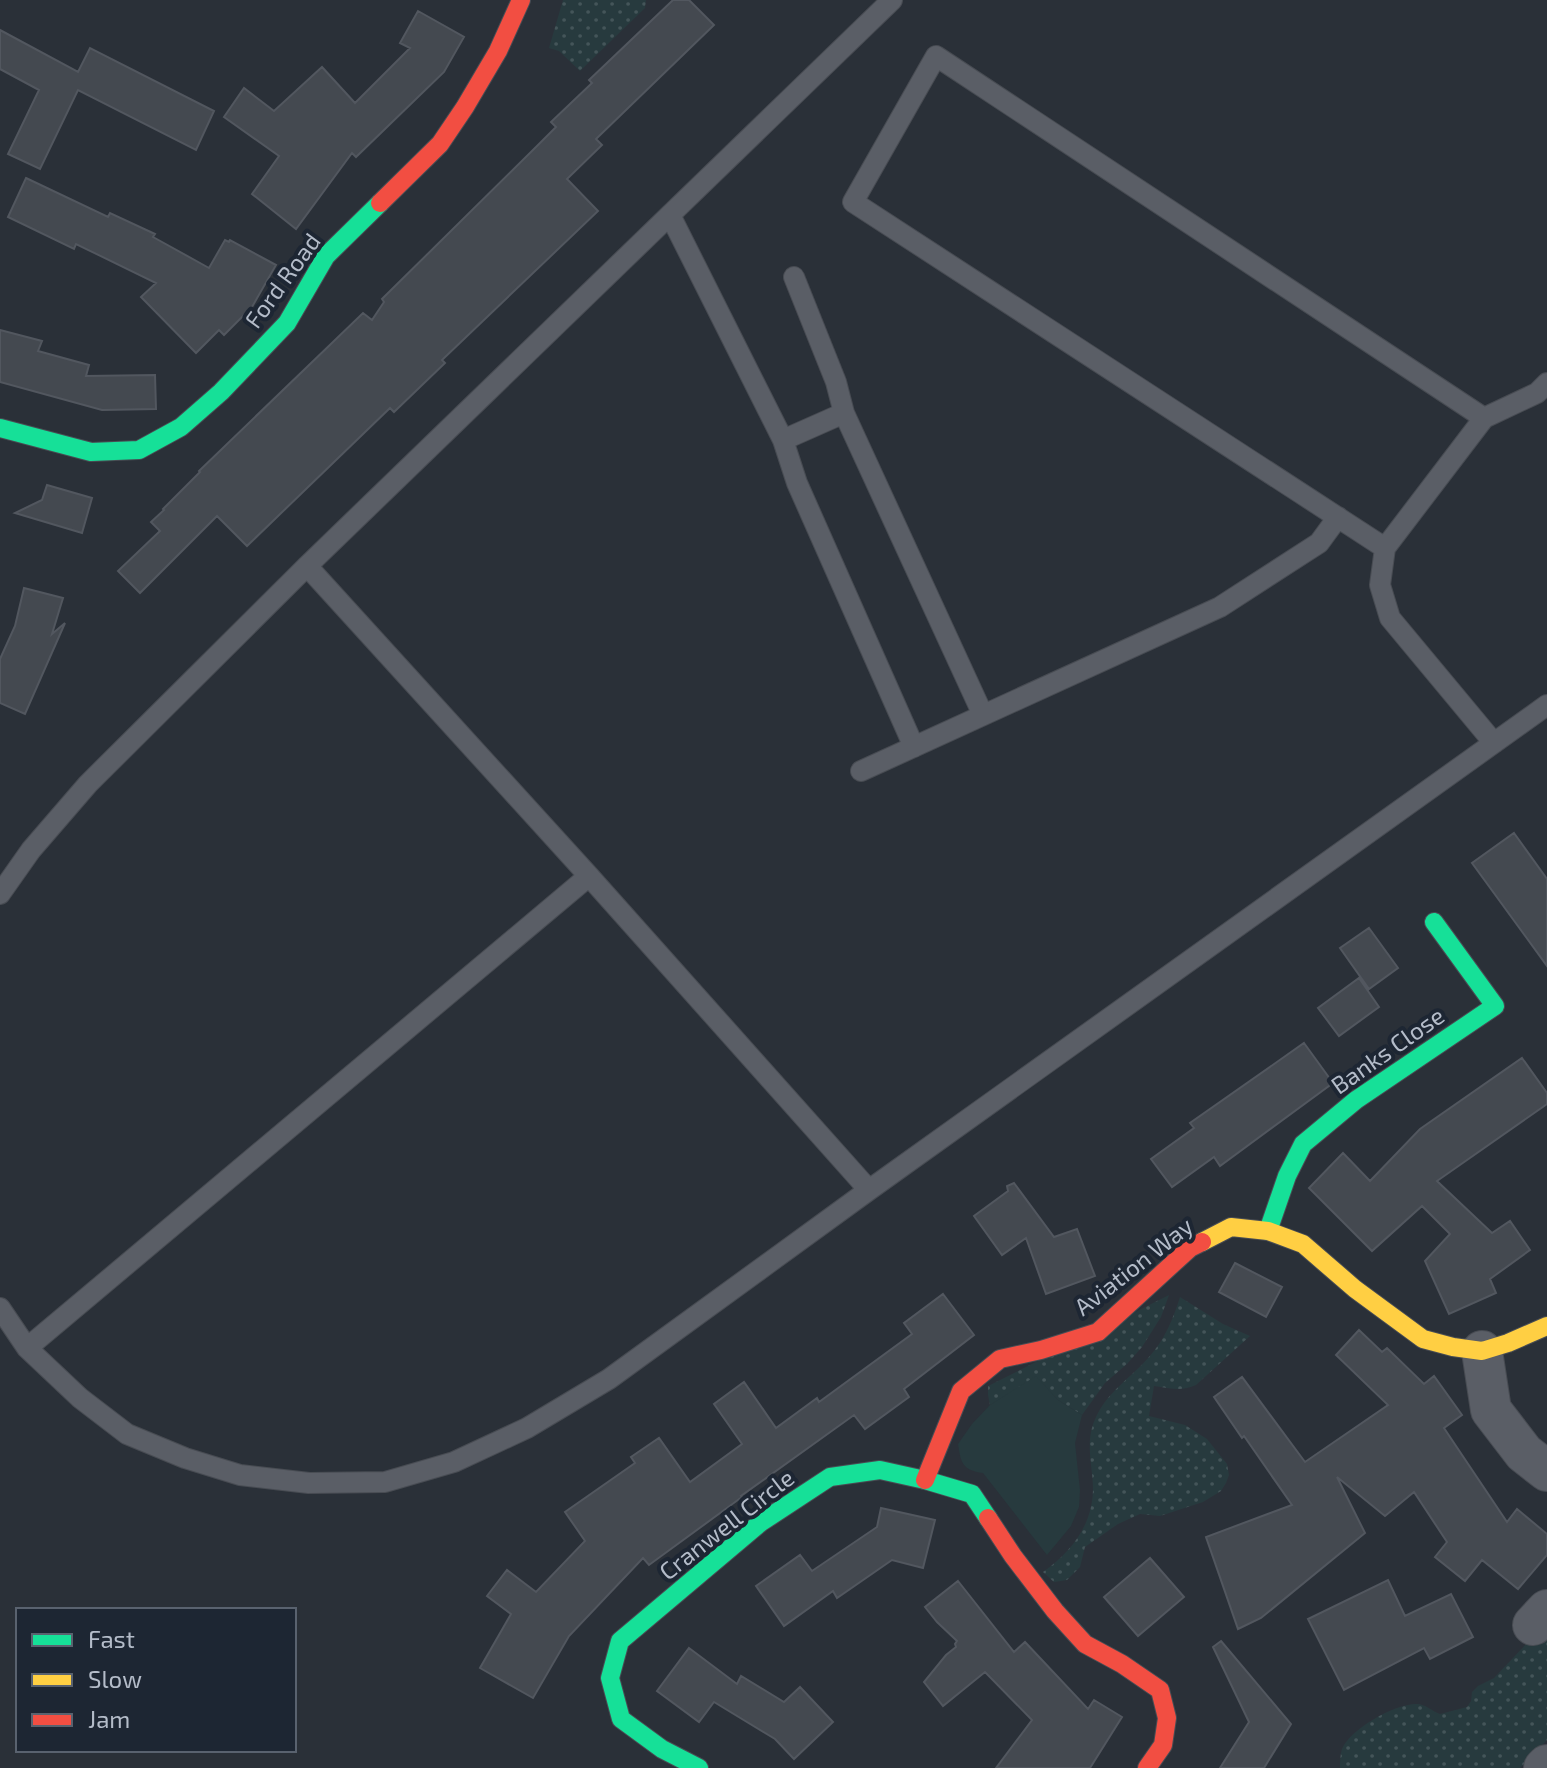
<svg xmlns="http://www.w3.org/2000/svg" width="1547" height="1768" viewBox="0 0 1547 1768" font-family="'Exo 2',sans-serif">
	<defs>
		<pattern id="grass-dots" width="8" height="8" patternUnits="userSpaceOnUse" patternTransform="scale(2)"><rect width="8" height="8" fill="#273a3e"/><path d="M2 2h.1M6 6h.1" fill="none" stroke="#445559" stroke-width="1.8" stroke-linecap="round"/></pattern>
	</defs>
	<rect width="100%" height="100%" fill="#2a3038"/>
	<path fill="url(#grass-dots)" d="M 563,0 L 646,0 L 645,8 L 580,71 L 559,51 L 549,48 Z
		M 1169,1295 L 1161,1317 L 1142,1347 L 1127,1364 L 1105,1383 L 1082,1415 L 1058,1400 L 1036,1377 L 990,1405 L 988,1395 L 988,1386 Z
		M 1180,1297 L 1223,1324 L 1250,1336 L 1196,1385 C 1181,1392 1170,1388 1154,1386 L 1149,1416 L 1185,1425 L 1207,1439 L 1227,1464 L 1229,1475 L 1226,1483 L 1221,1491 L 1203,1502 L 1160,1516 L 1140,1514 L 1118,1524 L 1085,1547 L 1080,1567 L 1067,1580 L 1054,1582 L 1043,1572 C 1071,1552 1092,1526 1093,1490 C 1093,1465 1084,1442 1096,1417 C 1108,1391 1131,1378 1149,1357 C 1165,1339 1173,1319 1180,1297 Z
		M 1547,1622 L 1547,1740 L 1520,1768 L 1340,1768 C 1340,1762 1340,1755 1342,1749 C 1350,1729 1396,1703 1417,1704 C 1425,1704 1432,1711 1440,1714 L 1467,1707 L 1471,1701 L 1472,1692 L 1478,1686 L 1494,1678 Z"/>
	<path fill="#273a3e" d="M 1036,1376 L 1058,1400 L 1082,1415 L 1075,1443 L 1080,1490 L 1079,1507 L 1071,1526 L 1047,1555 L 983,1473 C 962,1470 961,1463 958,1444 L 972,1424 L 990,1405 Z"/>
	<path fill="#444950" stroke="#52575f" stroke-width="2" d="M 673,0 L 689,0 L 714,25 L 596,139 L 602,145 L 567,179 L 598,211 L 442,360 L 445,363 L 394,412 L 390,408 L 247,546 L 217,516 L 140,593 L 118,571 L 160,531 L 151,522 L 164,510 L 163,509 L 200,472 L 199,471 L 363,313 L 372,320 L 384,302 L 382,299 L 537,146 L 556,127 L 551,122 L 592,83 L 589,80 Z
		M 418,11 L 464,37 L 444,72 L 356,157 L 352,153 L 296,229 L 252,194 L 279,156 L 224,117 L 244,88 L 274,111 L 322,67 L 355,103 L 410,48 L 400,43 Z
		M 0,30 L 78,72 L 90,48 L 214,111 L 196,150 L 78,90 L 40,169 L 8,154 L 39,90 L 0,69 Z
		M 26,178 L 108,217 L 110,213 L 155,234 L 153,237 L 209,268 L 225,240 L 229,242 L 230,240 L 276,265 L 252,307 L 224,335 L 219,330 L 196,353 L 141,297 L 156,283 L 76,244 L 74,249 L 8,217 Z
		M 0,330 L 42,341 L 38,351 L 89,365 L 86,376 L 155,375 L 156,409 L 102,410 L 0,382 Z
		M 47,485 L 92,498 L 82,533 L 15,513 L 42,500 Z
		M 24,588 L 63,598 L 52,634 L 65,623 L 25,714 L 0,703 L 0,659 L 15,626 Z
		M 1514,833 L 1547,879 L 1547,966 L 1472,863 Z
		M 1369,928 L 1398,968 L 1369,989 L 1340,948 Z
		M 1359,978 L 1379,1007 L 1339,1036 L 1318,1008 Z
		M 1304,1043 L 1333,1083 L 1220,1166 L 1214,1157 L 1172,1187 L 1151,1159 L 1194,1128 L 1190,1123 Z
		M 1522,1058 L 1547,1093 L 1547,1104 L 1437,1181 L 1492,1233 L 1510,1221 L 1530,1250 L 1490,1279 L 1496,1293 L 1449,1314 L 1425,1261 L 1450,1234 L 1422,1206 L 1372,1251 L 1309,1188 L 1343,1153 L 1370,1181 L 1420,1129 Z
		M 1014,1183 L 1054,1237 L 1077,1229 L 1095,1276 L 1046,1294 L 1026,1238 L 1002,1255 L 974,1216 L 1008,1191 L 1007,1186 Z
		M 1235,1263 L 1282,1287 L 1266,1317 L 1219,1292 Z
		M 943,1294 L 974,1335 L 904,1389 L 909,1397 L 865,1429 L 854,1415 L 741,1496 L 742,1497 L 649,1565 L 643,1558 L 569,1636 L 533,1698 L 480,1668 L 511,1614 L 487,1596 L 507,1570 L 536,1592 L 585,1541 L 565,1512 L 635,1463 L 631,1457 L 659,1438 L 690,1482 L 742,1444 L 714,1404 L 744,1382 L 776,1428 L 817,1398 L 819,1402 L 912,1334 L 904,1323 Z
		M 1359,1330 L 1382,1352 L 1387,1348 L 1424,1384 L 1434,1376 L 1462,1415 L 1444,1428 L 1507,1522 L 1517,1509 L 1547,1534 L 1547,1555 L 1518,1589 L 1482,1560 L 1465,1581 L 1435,1557 L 1447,1542 L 1414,1492 L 1385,1516 L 1337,1477 L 1365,1533 L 1261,1618 L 1238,1629 L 1206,1537 L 1292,1505 L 1244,1436 L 1242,1438 L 1214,1397 L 1242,1377 L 1305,1462 L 1388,1405 L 1336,1355 Z
		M 881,1508 L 935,1520 L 923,1568 L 892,1560 L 837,1598 L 833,1591 L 784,1626 L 756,1586 L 800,1555 L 812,1571 L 877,1527 Z
		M 1150,1558 L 1184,1597 L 1138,1636 L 1104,1597 Z
		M 1388,1580 L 1405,1616 L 1451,1594 L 1473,1637 L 1430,1659 L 1424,1648 L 1344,1690 L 1308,1619 Z
		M 958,1581 L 1014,1652 L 1025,1642 L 1088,1709 L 1094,1700 L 1122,1717 L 1090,1768 L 996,1768 L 1032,1720 L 985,1672 L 943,1706 L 924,1682 L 946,1655 L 956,1647 L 955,1644 L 957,1641 L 937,1622 L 925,1607 Z
		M 1221,1641 L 1291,1724 L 1264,1768 L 1220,1768 L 1249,1722 L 1213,1647 Z
		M 689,1648 L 737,1684 L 741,1676 L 784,1702 L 800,1687 L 833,1722 L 794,1759 L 775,1739 L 714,1702 L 699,1722 L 657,1691 Z"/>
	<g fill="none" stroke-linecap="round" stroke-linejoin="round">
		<defs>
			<path id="lane" d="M 670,215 L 783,440 L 797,483 L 914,747
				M 794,277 L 836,382 L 844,413 L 983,715
				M 1484,418 L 1537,393 L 1547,383
				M 783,440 L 844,413
				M 1385,548 L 853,202 L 936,56 L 1484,418 L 1385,548 L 1380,585 L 1390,618 L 1494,743
				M 307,566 L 589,876 L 869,1190
				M 861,771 L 1220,607 L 1319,543 L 1338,517
				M 0,894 L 31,850 L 88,784 L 307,566 L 892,0
				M 0,1308 L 27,1348 L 80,1398 L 127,1434 L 185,1458 L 240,1475 L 309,1483 L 385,1482 L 454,1462 L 527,1428 L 609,1379 L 869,1190 L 1547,705
				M 27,1348 L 589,876"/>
			<path id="street" d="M 1482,1351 L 1491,1410 L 1524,1453 L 1547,1471
				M 1533,1625 L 1547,1610
				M 1544,1768 L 1547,1765"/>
			<path id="fast" d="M 0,428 L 91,452 L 139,450 L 181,427 L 221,392 L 287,323 L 326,256 L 380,203
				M 1268,1231 L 1287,1176 L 1303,1144 L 1356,1100 L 1495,1006 L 1434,922
				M 699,1768 L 662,1749 L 621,1719 L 610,1678 L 620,1641 L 760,1523 L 830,1477 L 880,1470 L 925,1480 L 972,1494 L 988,1518"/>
			<path id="slow" d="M 1202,1242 L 1231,1227 L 1268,1231 L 1303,1244 L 1355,1289 L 1423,1339 L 1453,1347 L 1482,1351 L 1508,1343 L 1547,1326"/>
			<path id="jam" d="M 380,203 L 440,144 L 465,107 L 498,51 L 521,0
				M 925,1480 L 961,1391 L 1000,1359 L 1041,1350 L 1098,1332 L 1190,1248 L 1202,1242
				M 988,1518 L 1013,1556 L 1055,1611 L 1085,1644 L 1122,1664 L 1160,1690 L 1167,1718 L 1163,1745 L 1147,1768"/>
		</defs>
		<use href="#lane" stroke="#484c53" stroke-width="22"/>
		<use href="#street" stroke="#484c53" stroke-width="42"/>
		<use href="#fast" stroke="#484c53" stroke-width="20"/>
		<use href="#slow" stroke="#484c53" stroke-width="20"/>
		<use href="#jam" stroke="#484c53" stroke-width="20"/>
		<use href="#lane" stroke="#5a5e66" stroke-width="20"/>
		<use href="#street" stroke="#5a5e66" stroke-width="40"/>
		<use href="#fast" stroke="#16e098" stroke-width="18"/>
		<use href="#slow" stroke="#ffcf43" stroke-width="18"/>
		<use href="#jam" stroke="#f24e42" stroke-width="18"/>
	</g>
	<g text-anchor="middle" stroke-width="8" stroke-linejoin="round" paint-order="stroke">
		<g font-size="24" fill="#b4bcc9" stroke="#1d2633">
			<text transform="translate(283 281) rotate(-54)" y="8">Ford Road</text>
			<text transform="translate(1388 1051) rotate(-35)" y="8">Banks Close</text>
			<text transform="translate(1134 1267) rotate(-38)" y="8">Aviation Way</text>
			<text transform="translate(727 1525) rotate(-38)" y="8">Cranwell Circle</text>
		</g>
	</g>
	<rect x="16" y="1608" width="280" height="144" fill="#1d2633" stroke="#59626f" stroke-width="2"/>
	<rect x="32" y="1634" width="40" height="12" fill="#16e098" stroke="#59626f" stroke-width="2"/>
	<text x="88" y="1648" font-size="24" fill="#b4bcc9">Fast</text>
	<rect x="32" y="1674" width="40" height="12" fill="#ffcf43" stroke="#59626f" stroke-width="2"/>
	<text x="88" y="1688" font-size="24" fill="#b4bcc9">Slow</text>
	<rect x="32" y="1714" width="40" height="12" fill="#f24e42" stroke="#59626f" stroke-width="2"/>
	<text x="88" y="1728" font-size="24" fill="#b4bcc9">Jam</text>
</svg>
